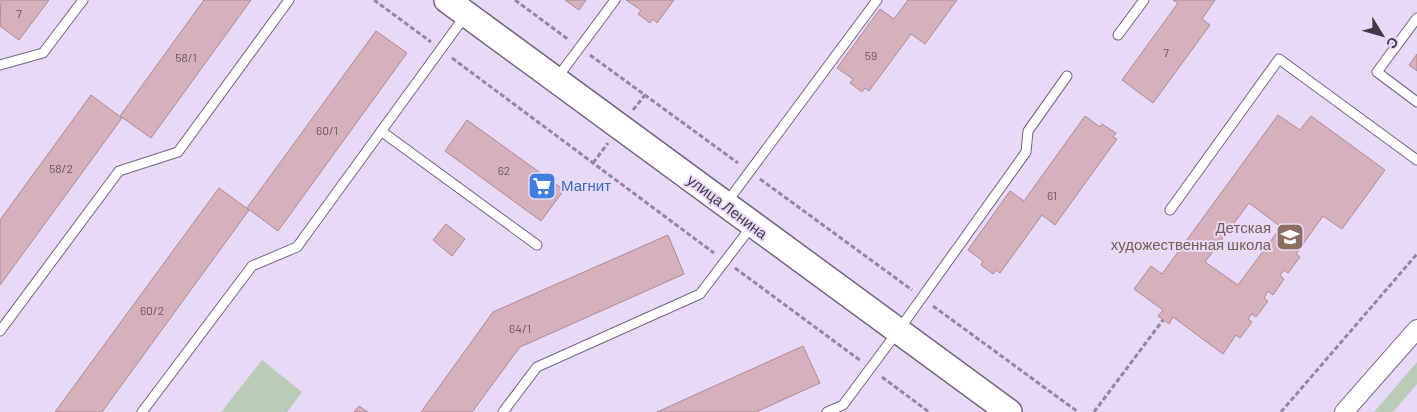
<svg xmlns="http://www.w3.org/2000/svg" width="1417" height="412" viewBox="0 0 1417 412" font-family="Barlow,sans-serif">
	<rect width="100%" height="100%" fill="#e9d9f9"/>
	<path fill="#bacbb8" d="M 262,360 L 302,392 L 287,412 L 221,412 Z
		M 1417,362 L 1417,384 L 1393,412 L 1374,412 Z"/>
	<path fill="#d6b0bb" stroke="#ae8a95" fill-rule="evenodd" d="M 1,0 L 49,0 L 19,40 L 0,26 Z
		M 204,0 L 251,0 L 151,138 L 120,116 Z
		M 565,0 L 586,0 L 579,10 Z
		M 626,0 L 674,0 L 657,23 L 653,19 L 650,23 L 638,14 L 641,10 Z
		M 908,0 L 957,0 L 925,44 L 911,34 L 869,91 L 865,88 L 862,92 L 850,83 L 853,79 L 837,68 L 880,9 L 894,19 Z
		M 1173,0 L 1215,0 L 1202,19 L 1210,25 L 1153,103 L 1122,80 L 1178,3 Z
		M 376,31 L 407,53 L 278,231 L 247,208 Z
		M 1417,54 L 1417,71 L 1409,65 Z
		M 91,95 L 122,118 L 0,285 L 0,220 Z
		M 1278,115 L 1300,130 L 1311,116 L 1385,170 L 1342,229 L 1323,216 L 1296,254 L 1300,257 L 1288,273 L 1284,270 L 1280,275 L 1284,279 L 1273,295 L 1268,291 L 1264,298 L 1268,301 L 1256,317 L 1252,314 L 1248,319 L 1252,322 L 1240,338 L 1236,335 L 1223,354 L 1173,317 L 1169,324 L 1158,316 L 1163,310 L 1134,289 L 1151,266 L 1162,274 ZM 1249,203 L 1281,227 L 1238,285 L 1205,262 Z
		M 1085,116 L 1100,127 L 1102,124 L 1116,133 L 1113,137 L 1117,139 L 1055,225 L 1042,215 L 1000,273 L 996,270 L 993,274 L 981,265 L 983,261 L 968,250 L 1010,191 L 1024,201 Z
		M 467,120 L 564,190 L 541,221 L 445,151 Z
		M 219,188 L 249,210 L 102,412 L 55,412 Z
		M 446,224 L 465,239 L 452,256 L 433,240 Z
		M 668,235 L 684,274 L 520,347 L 472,412 L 421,412 L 493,312 Z
		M 803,346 L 820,383 L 756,412 L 657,412 Z
		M 359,406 L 368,412 L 354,412 Z"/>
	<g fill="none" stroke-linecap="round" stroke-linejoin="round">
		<defs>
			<path id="lane" d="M 1417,18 L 1377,72 L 1417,102
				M 1118,35 L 1144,0
				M 0,65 L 43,53 L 83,0
				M 557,78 L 615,0
				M 381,131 L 537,245
				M 727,202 L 877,0
				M 1170,210 L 1279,59 L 1417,160
				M 0,331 L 119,171 L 178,152 L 289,0
				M 142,412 L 252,266 L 297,247 L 465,16
				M 503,412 L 537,367 L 700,294 L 751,227
				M 827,412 L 843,405 L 898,331 L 1026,152 L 1028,131 L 1067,76"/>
			<path id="street" d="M 1344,412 L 1417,329"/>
			<path id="secondary" d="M 447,0 L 1009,412"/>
		</defs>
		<use href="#lane" stroke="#736581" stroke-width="11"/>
		<use href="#street" stroke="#736581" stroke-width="20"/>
		<use href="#secondary" stroke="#736581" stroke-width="28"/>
		<path stroke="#93889e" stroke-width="3" stroke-dasharray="5 2.5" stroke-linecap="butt" d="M 374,0 L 431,42
			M 515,0 L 569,40
			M 590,55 L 738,163
			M 452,58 L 714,253
			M 633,110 L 645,95
			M 593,163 L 608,143
			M 760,179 L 912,290
			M 735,268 L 861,361
			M 933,306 L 1078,412
			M 882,377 L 929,412
			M 1094,412 L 1163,320
			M 1281,412 L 1417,254"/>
		<use href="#lane" stroke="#fff" stroke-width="9"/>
		<use href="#street" stroke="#fff" stroke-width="18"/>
		<use href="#secondary" stroke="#fff" stroke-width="25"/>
	</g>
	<defs>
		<symbol id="supermarket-square" viewBox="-11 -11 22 22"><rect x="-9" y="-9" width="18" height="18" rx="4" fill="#3f7fe0" stroke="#e9d9f9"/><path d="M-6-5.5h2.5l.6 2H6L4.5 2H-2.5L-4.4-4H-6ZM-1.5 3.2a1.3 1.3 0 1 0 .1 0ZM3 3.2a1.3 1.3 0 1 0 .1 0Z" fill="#fff"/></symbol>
		<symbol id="school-square" viewBox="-11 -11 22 22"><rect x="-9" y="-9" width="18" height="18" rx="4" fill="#8d6e63" stroke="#e9d9f9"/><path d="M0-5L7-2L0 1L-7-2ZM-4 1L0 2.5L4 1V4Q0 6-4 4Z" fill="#fff"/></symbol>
	</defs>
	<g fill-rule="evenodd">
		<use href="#supermarket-square" x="526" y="170" width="32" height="32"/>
		<use href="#school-square" x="1274" y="221" width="32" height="32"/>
	</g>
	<g text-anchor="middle" stroke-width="4" stroke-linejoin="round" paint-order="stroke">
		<g font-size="12" fill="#665863">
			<text x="19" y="18">7</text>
			<text x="1166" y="57">7</text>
			<text x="871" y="60">59</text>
			<text x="186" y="62">58/1</text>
			<text x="327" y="135">60/1</text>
			<text x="61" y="173">58/2</text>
			<text x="504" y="175">62</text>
			<text x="1052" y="200">61</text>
			<text x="152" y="315">60/2</text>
			<text x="520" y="333">64/1</text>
		</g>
		<g font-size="15" fill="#366cbe" stroke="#e9d9f9" text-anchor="start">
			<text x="561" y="191">Магнит</text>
		</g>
		<g font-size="15" fill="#403a46" stroke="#e9d9f9">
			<text transform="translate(727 207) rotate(37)" y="5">улица Ленина</text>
		</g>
		<g font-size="15" fill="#785e54" stroke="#e9d9f9" text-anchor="end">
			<text x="1271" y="233">Детская<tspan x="1271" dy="17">художественная школа</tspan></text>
		</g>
	</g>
	<g transform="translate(1382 35) rotate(127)" stroke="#e9d9f9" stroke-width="4" paint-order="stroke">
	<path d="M0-4L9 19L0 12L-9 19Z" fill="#403a46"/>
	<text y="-8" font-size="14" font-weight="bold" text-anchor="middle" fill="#403a46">С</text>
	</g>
</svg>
